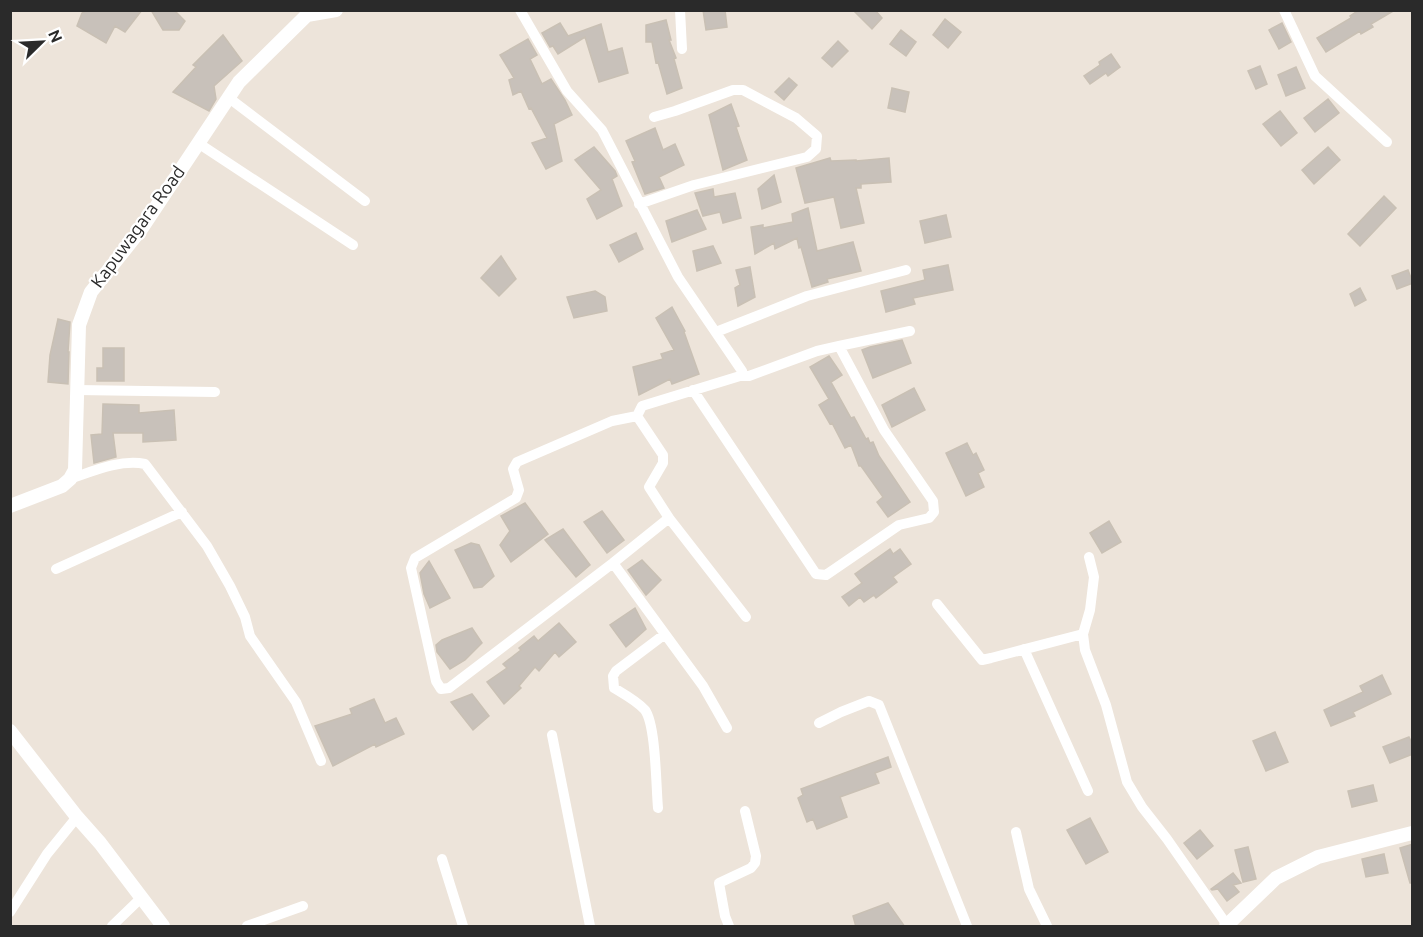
<svg xmlns="http://www.w3.org/2000/svg" width="1423" height="937" viewBox="0 0 1423 937" font-family="Ubuntu,sans-serif">
	<rect width="100%" height="100%" fill="#ede4da"/>
	<path fill="#c8c1ba" stroke="#c9c0b4" stroke-width="1.5" d="M 88,10 L 142,10 L 125,32 L 115,26 L 106,43 L 77,26 L 82,13 Z
		M 151,10 L 174,10 L 185,21 L 179,30 L 163,30 Z
		M 703,10 L 725,10 L 727,27 L 706,30 Z
		M 853,10 L 875,10 L 882,18 L 872,29 Z
		M 1359,10 L 1395,10 L 1371,24 L 1373,27 L 1361,34 L 1360,31 L 1326,52 L 1317,38 L 1351,18 L 1350,16 Z
		M 945,19 L 961,32 L 948,48 L 933,35 Z
		M 666,20 L 671,40 L 669,40 L 676,58 L 674,59 L 682,88 L 667,94 L 658,62 L 656,63 L 652,42 L 646,42 L 646,25 Z
		M 560,23 L 568,36 L 601,24 L 608,52 L 622,48 L 628,73 L 599,82 L 585,37 L 558,54 L 553,46 L 550,47 L 542,33 Z
		M 1282,23 L 1291,42 L 1279,49 L 1269,30 Z
		M 901,30 L 916,42 L 906,56 L 890,44 Z
		M 223,35 L 242,61 L 214,86 L 216,99 L 209,111 L 173,92 L 196,67 L 193,65 Z
		M 528,39 L 537,55 L 530,59 L 542,84 L 551,79 L 565,100 L 572,115 L 554,124 L 562,161 L 546,169 L 532,143 L 547,138 L 531,108 L 529,109 L 521,91 L 513,95 L 509,80 L 514,78 L 500,55 Z
		M 838,41 L 848,51 L 832,67 L 822,58 Z
		M 1111,54 L 1120,67 L 1108,76 L 1106,73 L 1090,84 L 1084,76 L 1100,65 L 1099,62 Z
		M 1260,66 L 1267,84 L 1256,89 L 1248,71 Z
		M 1296,67 L 1305,88 L 1286,96 L 1278,75 Z
		M 789,78 L 797,85 L 784,100 L 775,92 Z
		M 892,88 L 909,92 L 905,112 L 888,108 Z
		M 1328,99 L 1339,113 L 1315,132 L 1304,118 Z
		M 731,104 L 739,126 L 736,127 L 747,160 L 723,170 L 709,115 Z
		M 1280,111 L 1297,133 L 1281,146 L 1263,124 Z
		M 655,128 L 663,150 L 675,144 L 684,165 L 659,177 L 664,188 L 645,194 L 632,162 L 635,161 L 626,141 Z
		M 594,147 L 615,171 L 617,176 L 612,179 L 622,206 L 597,219 L 587,199 L 601,190 L 575,160 Z
		M 1328,147 L 1340,160 L 1314,184 L 1302,170 Z
		M 830,158 L 831,161 L 856,160 L 856,161 L 889,158 L 891,182 L 861,184 L 861,188 L 856,188 L 864,223 L 841,228 L 834,197 L 805,203 L 796,168 Z
		M 774,175 L 781,202 L 762,209 L 758,189 Z
		M 713,189 L 714,197 L 735,193 L 741,218 L 723,223 L 720,212 L 703,216 L 695,193 Z
		M 1384,196 L 1396,208 L 1360,246 L 1348,234 Z
		M 808,208 L 817,251 L 853,242 L 861,271 L 827,279 L 828,282 L 812,287 L 801,247 L 799,248 L 797,238 L 775,249 L 774,243 L 755,254 L 751,227 L 763,225 L 763,228 L 793,222 L 792,214 Z
		M 697,210 L 706,229 L 672,242 L 666,221 Z
		M 946,215 L 951,237 L 925,243 L 920,221 Z
		M 636,233 L 643,249 L 619,262 L 610,245 Z
		M 713,246 L 721,263 L 697,271 L 693,251 Z
		M 501,256 L 516,279 L 499,296 L 481,278 Z
		M 948,265 L 953,290 L 913,298 L 915,304 L 886,312 L 881,291 L 925,280 L 923,270 Z
		M 750,267 L 755,297 L 738,306 L 735,288 L 740,285 L 736,270 Z
		M 1408,270 L 1413,283 L 1397,289 L 1392,276 Z
		M 1360,288 L 1366,300 L 1355,306 L 1350,294 Z
		M 595,291 L 605,297 L 607,311 L 574,318 L 567,297 Z
		M 672,307 L 685,331 L 684,332 L 699,374 L 672,384 L 670,379 L 639,395 L 633,367 L 663,359 L 661,354 L 674,350 L 656,318 Z
		M 58,319 L 70,322 L 68,352 L 69,352 L 68,384 L 48,382 L 50,355 Z
		M 902,340 L 911,363 L 873,378 L 862,350 L 870,347 Z
		M 103,348 L 124,348 L 124,381 L 97,381 L 97,368 L 103,368 Z
		M 829,356 L 842,375 L 831,382 L 851,418 L 854,417 L 866,439 L 868,438 L 870,443 L 873,442 L 879,456 L 910,502 L 888,517 L 877,502 L 883,497 L 861,466 L 859,466 L 851,445 L 845,448 L 832,423 L 830,424 L 819,405 L 829,399 L 810,367 Z
		M 914,388 L 925,410 L 892,427 L 882,405 Z
		M 103,404 L 139,405 L 139,413 L 174,410 L 176,440 L 143,442 L 143,433 L 113,433 L 116,457 L 94,463 L 91,435 L 102,434 Z
		M 967,443 L 973,455 L 976,453 L 984,470 L 978,473 L 984,487 L 966,496 L 946,453 Z
		M 525,503 L 548,534 L 511,562 L 500,545 L 510,531 L 501,516 Z
		M 602,511 L 624,540 L 607,553 L 584,522 Z
		M 1109,521 L 1121,542 L 1102,553 L 1090,533 Z
		M 563,529 L 590,565 L 576,577 L 545,540 Z
		M 471,543 L 479,545 L 494,576 L 482,587 L 474,588 L 455,550 Z
		M 890,549 L 893,554 L 900,549 L 911,564 L 893,577 L 897,582 L 876,598 L 874,595 L 864,602 L 860,597 L 849,606 L 842,597 L 862,583 L 855,574 Z
		M 642,560 L 661,580 L 646,595 L 628,570 Z
		M 429,561 L 450,598 L 430,608 L 424,594 L 420,573 Z
		M 635,608 L 646,629 L 626,647 L 610,625 Z
		M 559,623 L 576,642 L 559,657 L 555,652 L 539,671 L 535,667 L 519,686 L 521,688 L 504,704 L 487,682 L 507,668 L 503,664 L 521,650 L 519,648 L 534,636 L 538,641 Z
		M 472,628 L 482,643 L 465,660 L 450,669 L 437,652 L 436,645 L 442,640 Z
		M 1382,675 L 1391,694 L 1353,712 L 1355,716 L 1331,726 L 1324,710 L 1363,692 L 1360,686 Z
		M 472,694 L 489,716 L 473,730 L 451,702 Z
		M 374,699 L 385,723 L 396,718 L 404,734 L 376,747 L 375,744 L 333,766 L 315,726 L 352,714 L 350,709 Z
		M 1275,732 L 1288,762 L 1266,771 L 1253,741 Z
		M 1409,737 L 1413,745 L 1413,754 L 1390,763 L 1383,747 Z
		M 888,757 L 891,767 L 875,773 L 879,783 L 840,797 L 847,817 L 817,829 L 813,819 L 807,822 L 798,798 L 803,795 L 801,789 Z
		M 1373,785 L 1377,801 L 1352,807 L 1348,791 Z
		M 1090,818 L 1108,852 L 1086,864 L 1067,830 Z
		M 1200,830 L 1213,846 L 1197,859 L 1184,843 Z
		M 1413,844 L 1413,883 L 1410,883 L 1400,848 Z
		M 1248,847 L 1256,879 L 1243,882 L 1235,850 Z
		M 1384,854 L 1388,873 L 1366,877 L 1362,859 Z
		M 1233,873 L 1241,883 L 1233,885 L 1239,892 L 1227,901 L 1218,889 L 1212,890 L 1211,889 Z
		M 888,903 L 905,927 L 856,927 L 853,916 Z"/>
	<g fill="none" stroke-linecap="round" stroke-linejoin="round">
		<path stroke="#fff" stroke-width="10" d="M 520,10 L 567,91 L 602,130 L 678,277 L 742,371 L 740,376 L 642,406 L 637,416 L 663,455 L 663,463 L 649,487 L 669,518 L 613,563 L 449,688 L 441,689 L 436,681 L 411,568 L 415,558 L 516,498 L 519,490 L 513,469 L 517,462 L 612,421 L 637,416
			M 680,10 L 682,49
			M 1284,10 L 1315,76 L 1387,142
			M 229,98 L 365,201
			M 198,143 L 353,245
			M 639,204 L 694,185 L 807,157 L 816,149 L 817,136 L 796,118 L 743,90 L 733,90 L 675,111 L 654,117
			M 716,332 L 807,296 L 906,270
			M 839,346 L 910,331
			M 77,390 L 215,392
			M 693,390 L 816,574 L 826,575 L 899,525 L 929,518 L 934,512 L 933,501 L 884,430 L 839,346 L 817,351 L 749,376 L 740,376
			M 70,479 C 93,471 121,459 145,464 L 207,546 L 230,586 L 245,617 L 250,636 L 296,702 L 321,761
			M 669,518 L 746,617
			M 1089,557 L 1094,577 L 1090,610 L 1083,634 L 1085,650 L 1106,705 L 1127,782 L 1142,807 L 1167,839 L 1227,925
			M 613,563 L 703,686 L 727,728
			M 56,569 L 182,512
			M 937,604 L 982,660 L 991,658 L 1083,634
			M 1024,649 L 1088,791
			M 819,723 L 841,712 L 869,701 L 879,705 L 967,926
			M 552,735 L 590,926
			M 658,808 C 656,787 656,725 645,710 C 637,701 624,694 614,688 L 613,676 L 616,671 L 665,634
			M 1016,832 L 1029,889 L 1047,926
			M 442,859 L 463,926
			M 10,912 L 47,854 L 77,817
			M 112,926 L 141,898
			M 247,926 L 303,906
			M 729,926 L 725,916 L 719,883 L 751,868 L 755,863 L 756,856 L 745,811"/>
		<path stroke="#fff" stroke-width="14" d="M 10,506 L 62,486 L 70,479 L 75,470 L 79,325 L 91,292 L 142,228 L 239,82 L 307,15 L 336,10
			M 10,731 L 77,817 L 100,843 L 163,926
			M 1226,926 L 1276,878 L 1318,857 L 1412,833"/>
	</g>
	<g text-anchor="middle" stroke-width="4.5" stroke-linejoin="round" paint-order="stroke">
		<g font-size="18" fill="#2a2a2a" stroke="#fff">
			<text transform="translate(138 227) rotate(-54)" y="6">Kapuwagara Road</text>
		</g>
	</g>
	<rect width="1423" height="937" fill="none" stroke="#2a2a2a" stroke-width="24"/>
	<g transform="translate(42 42) rotate(66)" stroke="#ffffff" stroke-width="4.5" paint-order="stroke">
	<path d="M0-4.5L10 22L0 15L-10 22Z" fill="#2a2a2a"/>
	<text y="-9" font-size="16" font-weight="bold" text-anchor="middle" fill="#2a2a2a">N</text>
	</g>
</svg>
